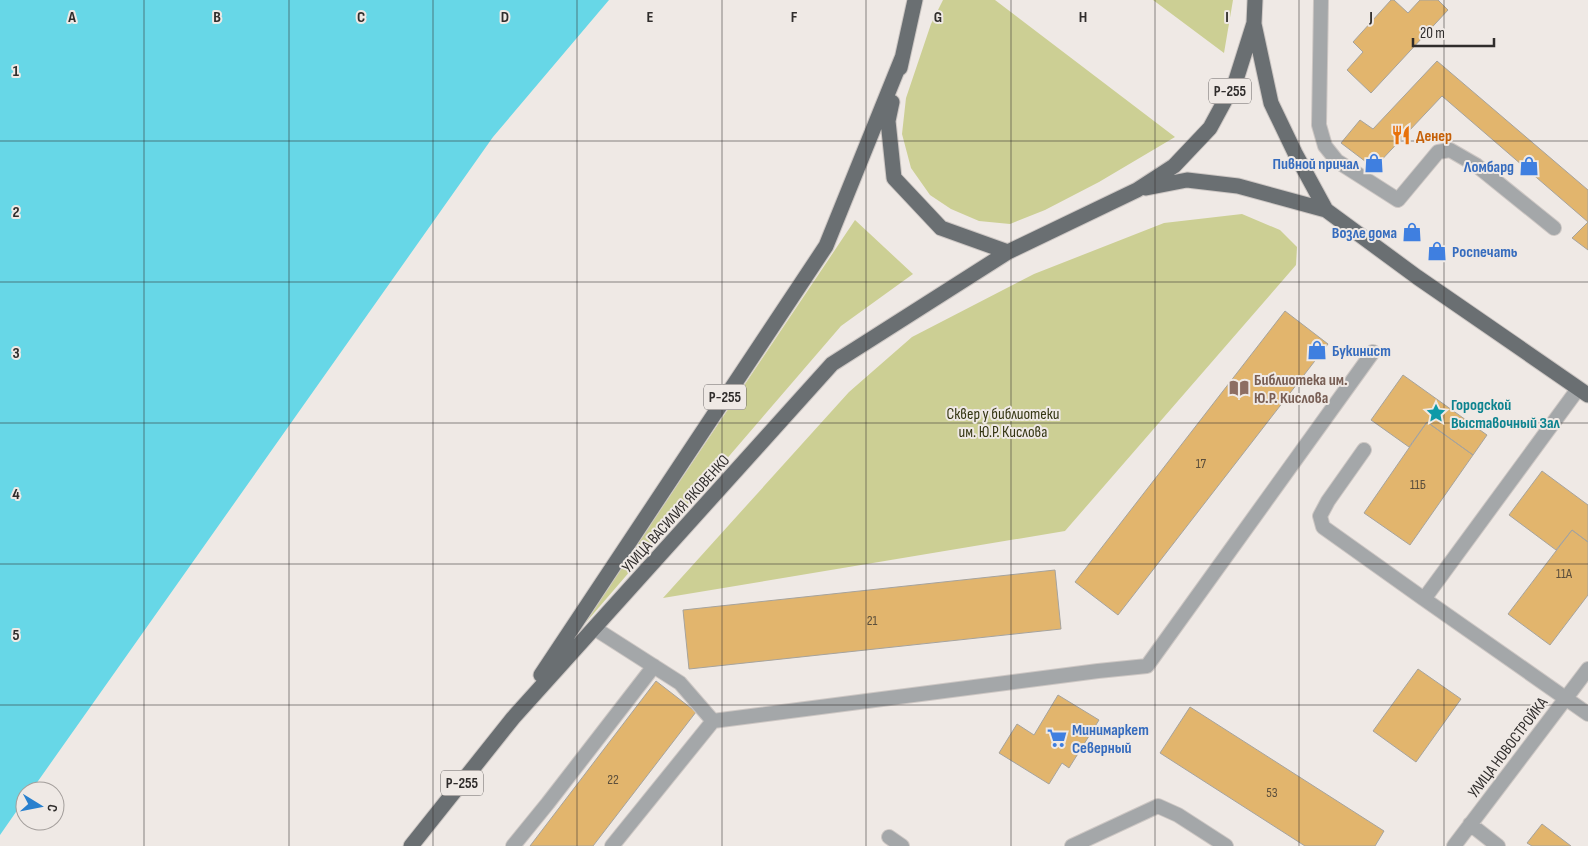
<svg xmlns="http://www.w3.org/2000/svg" width="1588" height="846" viewBox="0 0 1588 846" font-family="'Sofia Sans Condensed',sans-serif">
	<rect width="100%" height="100%" fill="#efe9e5"/>
	<path fill="#cccf94" d="M 943,0 L 995,0 L 1175,137 L 1099,182 L 1045,210 L 1010,224 L 979,221 L 951,209 L 930,195 L 911,168 L 902,134 L 906,98 L 931,24 Z
		M 1153,0 L 1233,0 L 1224,53 Z
		M 1242,214 L 1280,230 L 1297,247 L 1296,265 L 1065,531 L 663,598 L 849,392 L 912,337 L 1034,274 L 1164,223 Z
		M 855,220 L 913,274 L 841,326 L 582,627 Z"/>
	<path fill="#67d7e7" d="M 0,0 L 609,0 L 493,137 L 31,791 L 25,791 L 25,799 L 0,835 Z"/>
	<path fill="#e2b56d" stroke="#a6a39d" d="M 1391,0 L 1394,0 L 1408,13 L 1420,0 L 1438,0 L 1448,10 L 1371,93 L 1347,70 L 1363,52 L 1353,42 Z
		M 1437,61 L 1588,190 L 1588,250 L 1572,238 L 1588,222 L 1442,96 L 1374,168 L 1341,143 L 1360,120 L 1373,129 Z
		M 1285,311 L 1328,344 L 1118,615 L 1075,582 Z
		M 1403,375 L 1487,435 L 1473,455 L 1427,422 L 1409,447 L 1371,420 Z
		M 1427,422 L 1473,455 L 1410,545 L 1364,513 Z
		M 1542,471 L 1588,505 L 1588,542 L 1572,530 L 1556,550 L 1509,515 Z
		M 1572,530 L 1588,542 L 1588,595 L 1550,645 L 1508,614 Z
		M 1055,570 L 1061,629 L 689,669 L 683,610 Z
		M 1418,669 L 1461,699 L 1416,762 L 1373,731 Z
		M 656,681 L 696,712 L 593,846 L 530,846 Z
		M 1058,695 L 1099,720 L 1069,768 L 1062,763 L 1049,784 L 999,753 L 1017,724 L 1034,735 Z
		M 1190,707 L 1384,831 L 1375,846 L 1305,846 L 1160,753 Z
		M 1542,824 L 1571,846 L 1532,846 L 1527,843 Z"/>
	<g fill="none" stroke-linecap="round" stroke-linejoin="round">
		<defs>
			<path id="lane" d="M 1321,0 L 1319,125 L 1325,146 L 1337,161 L 1398,200 L 1438,152 L 1450,150 L 1476,165 L 1554,228
				M 1578,389 L 1424,599 L 1588,714
				M 1364,450 L 1328,501 L 1320,516 L 1323,527 L 1424,599
				M 594,628 L 680,683 L 713,721
				M 1470,824 L 1498,846
				M 889,837 L 902,846
				M 513,846 L 548,803 L 654,666
				M 612,846 L 713,721 L 1098,671 L 1147,666 L 1373,352
				M 1072,846 L 1158,806 L 1178,815 L 1226,846
				M 1454,846 L 1588,669"/>
			<path id="primary" d="M 1254,24 L 1271,103 L 1295,153 L 1326,210
				M 900,68 L 915,0
				M 892,102 L 888,121 L 894,178 L 941,228 L 1008,252 L 1137,190 L 1174,166 L 1210,128 L 1236,80 L 1254,23 L 1255,0
				M 1146,188 L 1187,180 L 1238,186 L 1326,210 L 1417,277 L 1588,395
				M 541,675 L 826,246 L 902,58
				M 411,846 L 513,718 L 832,364 L 1008,252"/>
		</defs>
		<use href="#lane" stroke="#cdc7c4" stroke-width="16"/>
		<use href="#primary" stroke="#cdc7c4" stroke-width="17"/>
		<use href="#lane" stroke="#a4a7a9" stroke-width="14"/>
		<use href="#primary" stroke="#6a6f72" stroke-width="15"/>
	</g>
	<path fill="none" stroke="#302d2c" stroke-width="1" stroke-opacity="0.55" d="M 144,0 L 144,846M 289,0 L 289,846M 433,0 L 433,846M 577,0 L 577,846M 722,0 L 722,846M 866,0 L 866,846M 1011,0 L 1011,846M 1155,0 L 1155,846M 1299,0 L 1299,846M 1444,0 L 1444,846M 0,141 L 1588,141M 0,282 L 1588,282M 0,423 L 1588,423M 0,564 L 1588,564M 0,705 L 1588,705"/>
	<defs>
		<symbol id="restaurant-bare" viewBox="-9 -9 18 18"><path d="M-5-6h1v4h1v-4h1v4h1v-4h1v5L-1.5 .5V6h-2V.5L-5-1ZM5-6V6H3V1.5H1.5Q1.5-4 5-6Z" fill="#e8710a" stroke="#efe9e5" stroke-width="2.5" paint-order="stroke"/></symbol>
		<symbol id="shop-bare" viewBox="-9 -9 18 18"><path d="M-5-2.5h2.3a2.7 3.5 0 0 1 5.4 0H5L5.5 6h-11ZM-1.5-2.5h3a1.5 2.3 0 0 0-3 0Z" fill="#3f7fe0" stroke="#efe9e5" stroke-width="2.5" paint-order="stroke"/></symbol>
		<symbol id="library-bare" viewBox="-9 -9 18 18"><path d="M-6-4Q-3-5.5-.7-3.5V5Q-3 3-6 4ZM6-4Q3-5.5 .7-3.5V5Q3 3 6 4Z" fill="#8d6e63" stroke="#efe9e5" stroke-width="2.5" paint-order="stroke"/></symbol>
		<symbol id="sight-bare" viewBox="-9 -9 18 18"><path d="M0-6L1.8-2.2L6-1.7L2.9 1.2L3.7 5.4L0 3.3L-3.7 5.4L-2.9 1.2L-6-1.7L-1.8-2.2Z" fill="#0f9aa8" stroke="#efe9e5" stroke-width="2.5" paint-order="stroke"/></symbol>
		<symbol id="supermarket-bare" viewBox="-9 -9 18 18"><path d="M-6-5.5h2.5l.6 2H6L4.5 2H-2.5L-4.4-4H-6ZM-1.5 3.2a1.3 1.3 0 1 0 .1 0ZM3 3.2a1.3 1.3 0 1 0 .1 0Z" fill="#3f7fe0" stroke="#efe9e5" stroke-width="2.5" paint-order="stroke"/></symbol>
	</defs>
	<g fill-rule="evenodd">
		<use href="#restaurant-bare" x="1387" y="121" width="28" height="28"/>
		<use href="#shop-bare" x="1360" y="149" width="28" height="28"/>
		<use href="#shop-bare" x="1515" y="152" width="28" height="28"/>
		<use href="#shop-bare" x="1398" y="218" width="28" height="28"/>
		<use href="#shop-bare" x="1423" y="237" width="28" height="28"/>
		<use href="#shop-bare" x="1303" y="336" width="28" height="28"/>
		<use href="#library-bare" x="1225" y="374" width="28" height="28"/>
		<use href="#sight-bare" x="1422" y="399" width="28" height="28"/>
		<use href="#supermarket-bare" x="1043" y="724" width="28" height="28"/>
	</g>
	<g text-anchor="middle" stroke-width="4" stroke-linejoin="round" paint-order="stroke">
		<g font-size="14" fill="#5c4f3c">
			<text x="1201" y="468">17</text>
			<text x="1418" y="489">11Б</text>
			<text x="1564" y="578">11А</text>
			<text x="872" y="625">21</text>
			<text x="613" y="784">22</text>
			<text x="1272" y="797">53</text>
		</g>
		<g fill="#efe9e5" stroke="#696564" stroke-width="1">
			<rect x="1209" y="78.5" width="42" height="25" rx="4"/>
			<rect x="704" y="384.5" width="42" height="25" rx="4"/>
			<rect x="441" y="770.5" width="42" height="25" rx="4"/>
		</g>
		<g font-size="15" font-weight="bold" fill="#302d2c">
			<text x="1230" y="96">Р-255</text>
			<text x="725" y="402">Р-255</text>
			<text x="462" y="788">Р-255</text>
		</g>
		<g font-size="16" font-weight="bold" fill="#c56008" stroke="#efe9e5" text-anchor="start">
			<text x="1416" y="141">Денер</text>
		</g>
		<g font-size="16" font-weight="bold" fill="#366cbe" stroke="#efe9e5" text-anchor="end">
			<text x="1359" y="169">Пивной причал</text>
			<text x="1514" y="172">Ломбард</text>
			<text x="1397" y="238">Возле дома</text>
			<text x="1452" y="257" text-anchor="start">Роспечать</text>
			<text x="1332" y="356" text-anchor="start">Букинист</text>
			<text x="1072" y="735" text-anchor="start">Минимаркет<tspan x="1072" dy="18">Северный</tspan></text>
		</g>
		<g font-size="16" font-weight="bold" fill="#785e54" stroke="#efe9e5" text-anchor="start">
			<text x="1254" y="385">Библиотека им.<tspan x="1254" dy="18">Ю.Р. Кислова</tspan></text>
		</g>
		<g font-size="16" font-weight="bold" fill="#0d838f" stroke="#efe9e5" text-anchor="start">
			<text x="1451" y="410">Городской<tspan x="1451" dy="18">Выставочный Зал</tspan></text>
		</g>
		<g font-size="16" fill="#353613" stroke="#efe9e5">
			<text x="1003" y="419">Сквер у библиотеки<tspan x="1003" dy="18">им. Ю.Р. Кислова</tspan></text>
		</g>
		<g font-size="16" fill="#302d2c" stroke="#efe9e5">
			<text transform="translate(675 513) rotate(-48)" y="6">УЛИЦА ВАСИЛИЯ ЯКОВЕНКО</text>
			<text transform="translate(1507 747) rotate(-53)" y="6">УЛИЦА НОВОСТРОЙКА</text>
		</g>
	</g>
	<g font-size="16" text-anchor="middle" font-weight="bold" fill="#302d2c" stroke="#efe9e5" stroke-width="4" stroke-linejoin="round" paint-order="stroke">
		<text x="72" y="22">A</text>
		<text x="217" y="22">B</text>
		<text x="361" y="22">C</text>
		<text x="505" y="22">D</text>
		<text x="650" y="22">E</text>
		<text x="794" y="22">F</text>
		<text x="938" y="22">G</text>
		<text x="1083" y="22">H</text>
		<text x="1227" y="22">I</text>
		<text x="1371" y="22">J</text>
		<text x="16" y="76">1</text>
		<text x="16" y="217">2</text>
		<text x="16" y="358">3</text>
		<text x="16" y="499">4</text>
		<text x="16" y="640">5</text>
	</g>
	<g transform="translate(40 806) rotate(100)"><circle r="24" fill="#efe9e5" stroke="#a39e9b"/>
	<path d="M0-4L9 19L0 12L-9 19Z" fill="#2980ce"/>
	<text y="-8" font-size="14" font-weight="bold" text-anchor="middle" fill="#302d2c">С</text>
	</g>
	<path d="M1413 38v8h81v-8" fill="none" stroke="#302d2c" stroke-width="2.5"/>
	<text x="1420" y="38" font-size="15" fill="#302d2c" stroke="#efe9e5" stroke-width="4" paint-order="stroke">20 m</text>
</svg>
